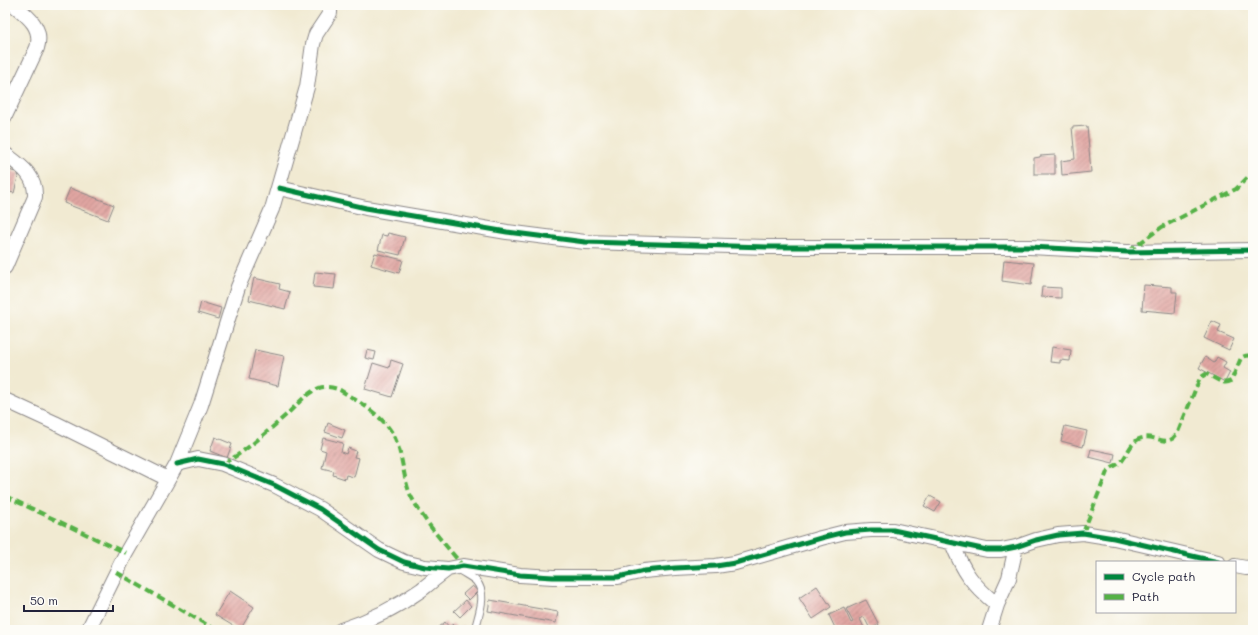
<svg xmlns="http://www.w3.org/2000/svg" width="1258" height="635" viewBox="0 0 1258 635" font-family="Mali,sans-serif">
	<defs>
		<pattern id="building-hatch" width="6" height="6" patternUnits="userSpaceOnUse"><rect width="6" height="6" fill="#e1a6a2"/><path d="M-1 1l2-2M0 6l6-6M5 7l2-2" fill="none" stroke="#b68785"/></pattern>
	</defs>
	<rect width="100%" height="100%" fill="#fdfcf7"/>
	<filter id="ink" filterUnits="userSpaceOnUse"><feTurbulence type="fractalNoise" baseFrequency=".025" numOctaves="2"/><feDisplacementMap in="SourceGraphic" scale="8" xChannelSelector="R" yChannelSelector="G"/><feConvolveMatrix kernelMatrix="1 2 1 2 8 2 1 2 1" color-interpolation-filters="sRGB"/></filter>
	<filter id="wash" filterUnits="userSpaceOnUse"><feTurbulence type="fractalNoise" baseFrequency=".012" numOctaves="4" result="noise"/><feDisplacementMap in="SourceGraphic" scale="16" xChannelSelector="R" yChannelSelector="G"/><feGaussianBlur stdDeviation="0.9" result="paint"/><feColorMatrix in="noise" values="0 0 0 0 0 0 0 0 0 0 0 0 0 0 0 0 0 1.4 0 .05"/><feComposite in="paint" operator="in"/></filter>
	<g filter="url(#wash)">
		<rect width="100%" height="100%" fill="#f1ead2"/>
		<g id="blocks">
			<path fill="url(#building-hatch)" d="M 1087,126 L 1091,172 L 1062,175 L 1061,161 L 1075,159 L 1072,127 Z
				M 1055,155 L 1055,174 L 1034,174 L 1034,158 L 1040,157 L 1040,156 Z
				M 5,169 L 19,173 L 14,193 L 5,191 Z
				M 70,188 L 114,205 L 108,220 L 64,203 Z
				M 388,233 L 405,237 L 400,255 L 378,250 L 382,235 L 387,236 Z
				M 375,253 L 403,260 L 399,273 L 371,265 Z
				M 1004,260 L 1034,263 L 1031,285 L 1002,281 Z
				M 315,272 L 336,274 L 334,289 L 313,287 Z
				M 254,278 L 280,284 L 279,289 L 290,292 L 285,309 L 249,300 Z
				M 1144,285 L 1172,287 L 1172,292 L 1177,292 L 1175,313 L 1142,310 Z
				M 1042,287 L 1061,288 L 1061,298 L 1041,297 Z
				M 201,302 L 221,308 L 218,319 L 198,313 Z
				M 1212,321 L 1221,325 L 1218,332 L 1234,339 L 1229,350 L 1204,338 Z
				M 1052,347 L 1071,350 L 1070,361 L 1060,360 L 1060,363 L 1050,362 Z
				M 255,350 L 284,356 L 278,386 L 249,379 Z
				M 367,350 L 376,352 L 374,360 L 365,358 Z
				M 1205,357 L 1214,363 L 1217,357 L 1226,362 L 1223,368 L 1230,372 L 1225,382 L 1199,368 Z
				M 391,360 L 403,364 L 392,397 L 365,389 L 373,363 L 389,368 Z
				M 328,423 L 345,430 L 342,438 L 325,432 Z
				M 1065,426 L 1087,431 L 1083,447 L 1061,441 Z
				M 215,437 L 232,444 L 227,458 L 210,451 Z
				M 323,438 L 343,443 L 341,452 L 346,454 L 348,448 L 356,451 L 354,457 L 359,458 L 354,477 L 346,475 L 345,479 L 333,475 L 334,471 L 322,468 L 326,451 L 320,449 Z
				M 1091,449 L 1115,454 L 1113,463 L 1089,457 Z
				M 930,496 L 941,502 L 935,512 L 924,506 Z
				M 472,586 L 478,591 L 469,600 L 463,594 Z
				M 817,586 L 831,607 L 813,619 L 799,598 Z
				M 230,591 L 254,607 L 240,630 L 215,615 Z
				M 466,600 L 471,606 L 460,617 L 454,611 Z
				M 490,600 L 558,612 L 556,623 L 488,611 Z
				M 866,600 L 879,625 L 870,629 L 864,617 L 860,619 L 865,630 L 836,630 L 829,615 L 844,608 L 851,623 L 853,622 L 846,609 Z
				M 445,622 L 449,627 L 453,624 L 458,629 L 463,625 L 467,630 L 436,630 Z"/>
		</g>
	</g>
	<g filter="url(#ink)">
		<use href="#blocks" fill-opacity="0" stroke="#8a8686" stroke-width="1"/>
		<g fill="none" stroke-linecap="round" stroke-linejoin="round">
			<defs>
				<path id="service" d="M 458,569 C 463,573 471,576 476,581 C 488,595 478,615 475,630"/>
				<path id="minor" d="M 5,116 L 37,48 C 43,28 29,17 14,5
					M 5,154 C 21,166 36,175 35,197 L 5,267
					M 279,188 L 366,208 L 507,232 L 585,242 L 767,247 L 1030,247 L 1127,252 L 1253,250
					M 5,400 L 55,423 L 168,479
					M 177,464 L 198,459 L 223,464 L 274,485 L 320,509 L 379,550 L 404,562 L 425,567 L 448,569 L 463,566 L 520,575 L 553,577 L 618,577 L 644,571 L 675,568 L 716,566 L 735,563 L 821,538 L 845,532 L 871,530 L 893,530 L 987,550 L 1001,550 L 1016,547 L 1036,540 L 1058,535 L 1083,533 L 1114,538 L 1218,562
					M 952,543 C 964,573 972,584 997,605
					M 1235,566 L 1246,568 L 1253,567
					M 88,630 L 126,553 L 177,464 L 201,405 L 238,287 L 272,209 L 307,87 L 313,44 L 316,34 L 330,13 L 330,5
					M 341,630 C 369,621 397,607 421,590 C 430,583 438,576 448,569
					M 989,630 L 997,605 L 1009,578 L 1016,547"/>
			</defs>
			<use href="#service" stroke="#8a8686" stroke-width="9"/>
			<use href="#minor" stroke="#8a8686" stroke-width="16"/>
			<use href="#service" stroke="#fff" stroke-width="7"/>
			<use href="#minor" stroke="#fff" stroke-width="14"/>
			<path stroke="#55b146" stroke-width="4" stroke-dasharray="8 4" stroke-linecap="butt" d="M 1129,251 L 1162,227 L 1236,189 L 1253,172
				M 223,464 C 246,451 266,433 285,416 C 295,407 306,393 319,388 C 326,386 333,387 340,390 C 362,404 390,419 398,446 C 403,462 404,479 410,494 C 423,521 444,543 463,566
				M 5,496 L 126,553
				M 1083,533 L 1107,472 C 1111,466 1117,466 1122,461 C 1128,453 1130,444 1139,439 C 1156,432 1167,451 1178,432 L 1200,378 L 1206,374 C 1214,377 1223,386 1231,381 L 1241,358 C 1245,355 1248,355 1253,356
				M 1252,568 L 1253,571
				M 116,572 L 216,630"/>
			<defs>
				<path id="cycleway" d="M 279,188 L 366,208 L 507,232 L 585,242 L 767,247 L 1030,247 L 1127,252 L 1253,250
					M 177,464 L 198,459 L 223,464 L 274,485 L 320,509 L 379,550 L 404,562 L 425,567 L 448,569 L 463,566 L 520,575 L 553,577 L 618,577 L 644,571 L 675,568 L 716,566 L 735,563 L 821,538 L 845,532 L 871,530 L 893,530 L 987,550 L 1001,550 L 1016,547 L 1036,540 L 1058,535 L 1083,533 L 1114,538 L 1218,562"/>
			</defs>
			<use href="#cycleway" stroke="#fdfcf7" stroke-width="8"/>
			<use href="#cycleway" stroke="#00873e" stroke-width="5"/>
		</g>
	</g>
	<rect width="1258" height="635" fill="none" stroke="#fdfcf7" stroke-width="20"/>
	<rect x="1096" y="561" width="140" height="52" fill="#fdfcf7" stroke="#a5a5ac"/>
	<rect x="1104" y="574" width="20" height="6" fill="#00873e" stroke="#a5a5ac"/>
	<text x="1132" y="581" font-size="12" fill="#22223b">Cycle path</text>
	<rect x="1104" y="594" width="20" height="6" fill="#55b146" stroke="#a5a5ac"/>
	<text x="1132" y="601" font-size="12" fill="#22223b">Path</text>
	<path d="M24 605v6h89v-6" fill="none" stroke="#22223b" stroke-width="2"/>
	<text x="30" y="605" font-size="12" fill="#22223b" stroke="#fdfcf7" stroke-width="3" paint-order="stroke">50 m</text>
</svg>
